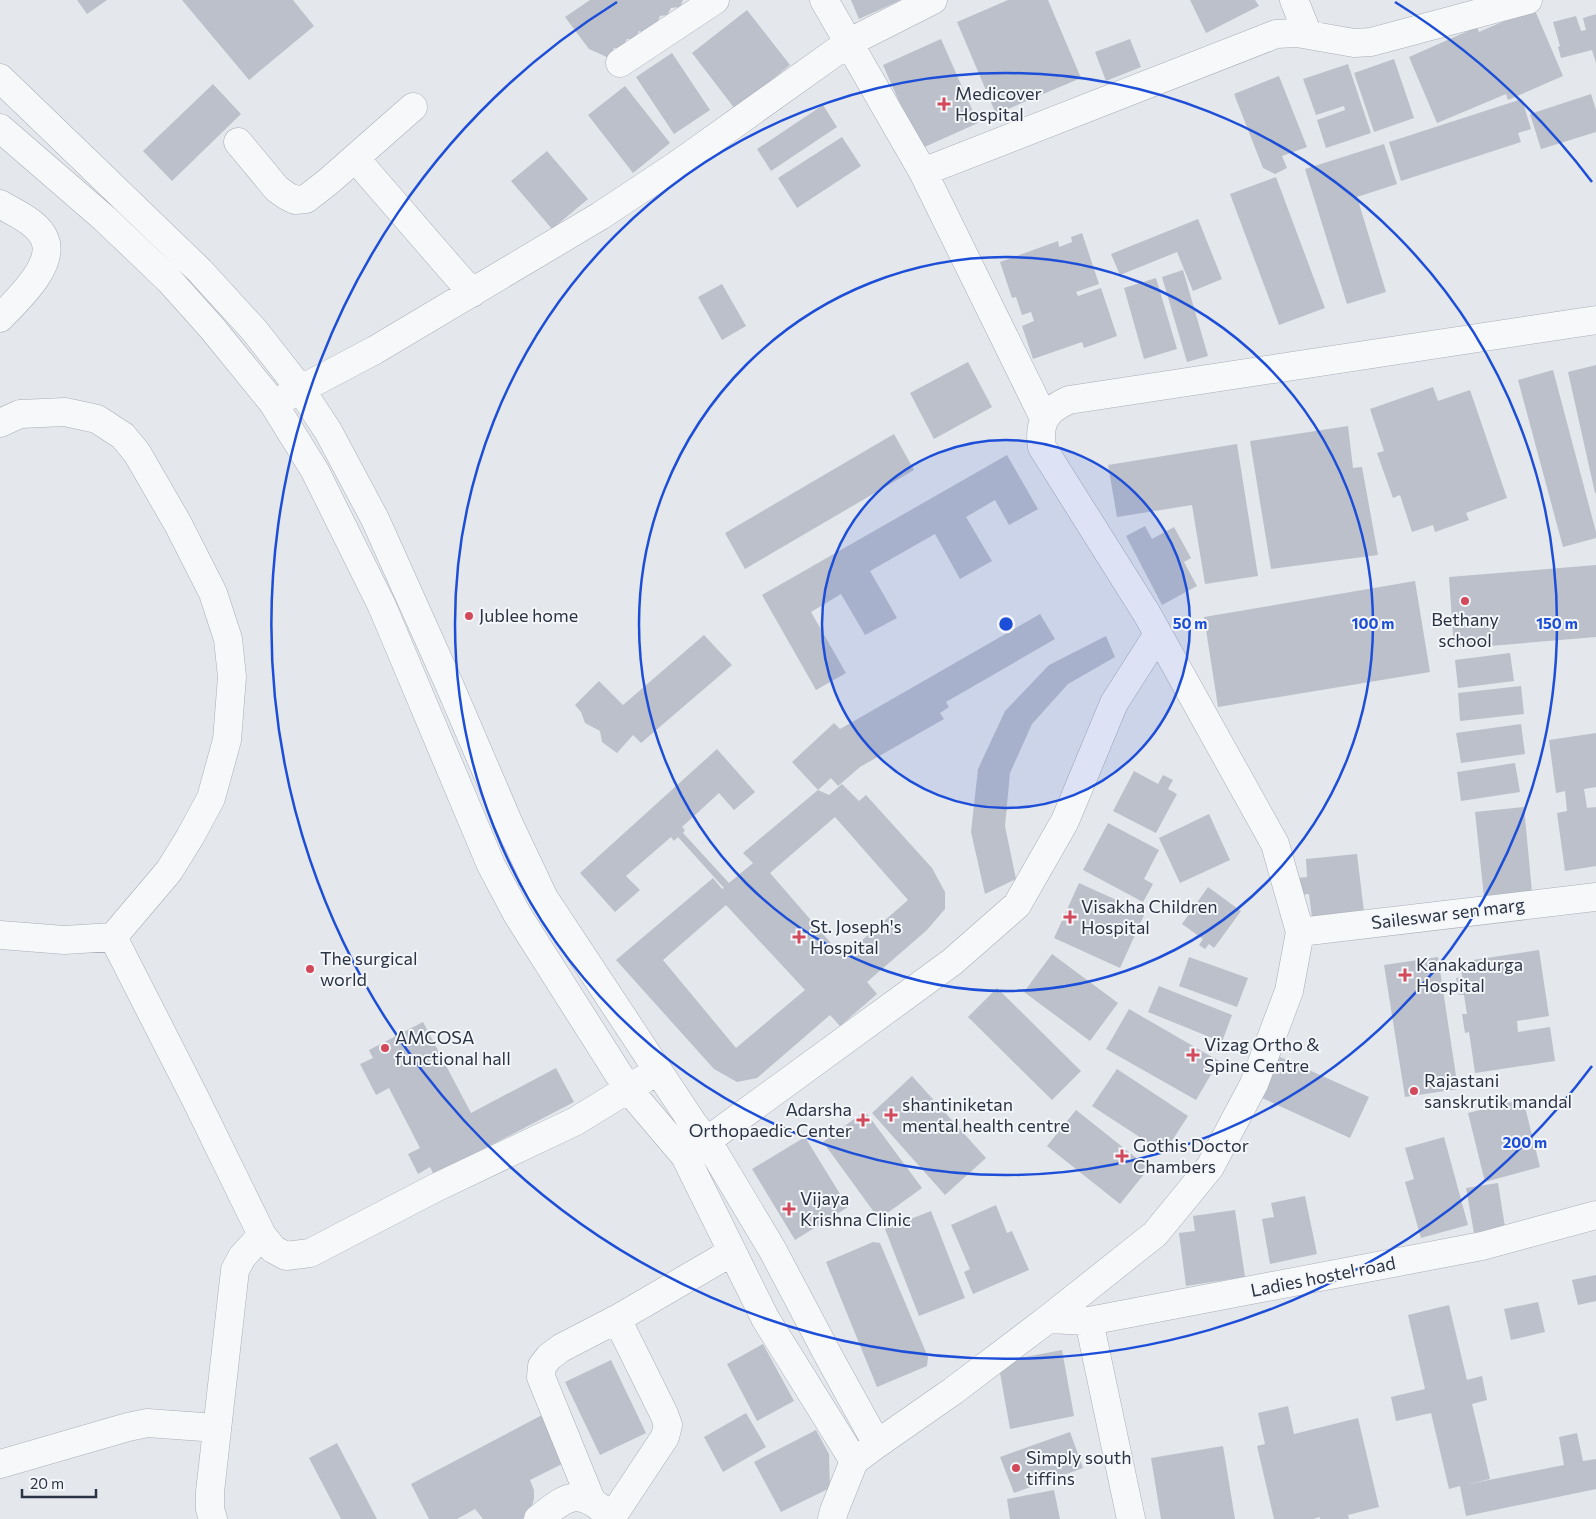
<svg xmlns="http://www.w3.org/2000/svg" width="1596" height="1519" viewBox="0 0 1596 1519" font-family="Commissioner,sans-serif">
	<rect width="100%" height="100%" fill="#e4e7ec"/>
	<path fill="#bbc0ca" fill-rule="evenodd" d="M 77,0 L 107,0 L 87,14 Z
		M 182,0 L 293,0 L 314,26 L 249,80 Z
		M 590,0 L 683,0 L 680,7 L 671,8 L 667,15 L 660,16 L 656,26 L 649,26 L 647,34 L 639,31 L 635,39 L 627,39 L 622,48 L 614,48 L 609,58 L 589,49 L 565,17 Z
		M 851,0 L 901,0 L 859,19 Z
		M 1008,0 L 1048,0 L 1081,78 L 996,114 L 957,22 Z
		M 1190,0 L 1255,0 L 1259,6 L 1206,33 Z
		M 1534,8 L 1563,76 L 1508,100 L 1506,94 L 1437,123 L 1409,57 L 1477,27 L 1479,32 Z
		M 747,10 L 790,65 L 735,109 L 692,53 Z
		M 1596,14 L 1596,63 L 1592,50 L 1561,58 L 1558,47 L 1560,46 L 1553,22 L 1576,16 L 1581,31 L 1586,30 L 1583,18 Z
		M 941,39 L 978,123 L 920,149 L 883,65 Z
		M 1130,39 L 1141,67 L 1106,81 L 1095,52 Z
		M 672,53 L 710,110 L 674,134 L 636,77 Z
		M 1394,59 L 1414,118 L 1374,132 L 1354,73 Z
		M 1348,64 L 1371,133 L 1326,148 L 1317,120 L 1345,110 L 1344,106 L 1316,115 L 1303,79 Z
		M 1279,76 L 1307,147 L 1282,156 L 1287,168 L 1275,174 L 1263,168 L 1234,94 Z
		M 213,84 L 241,114 L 172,181 L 143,151 Z
		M 625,86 L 670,143 L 633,173 L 588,115 Z
		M 1591,94 L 1596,110 L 1596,132 L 1541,149 L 1530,114 Z
		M 1522,99 L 1531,129 L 1518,133 L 1521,142 L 1401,181 L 1389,142 Z
		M 823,105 L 837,127 L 771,171 L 757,149 Z
		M 842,137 L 861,166 L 797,208 L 778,178 Z
		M 1384,144 L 1397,184 L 1357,197 L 1386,292 L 1347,304 L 1305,169 Z
		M 547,151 L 588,199 L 552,229 L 511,181 Z
		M 1276,177 L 1325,308 L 1279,325 L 1230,194 Z
		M 1198,219 L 1222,279 L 1193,291 L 1177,252 L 1120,275 L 1111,254 Z
		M 1082,233 L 1099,284 L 1076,292 L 1078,296 L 1101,288 L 1117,336 L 1084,348 L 1082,342 L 1033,359 L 1022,326 L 1034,321 L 1031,312 L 1022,315 L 1016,297 L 1012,298 L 1000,262 L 1058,241 L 1059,247 L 1072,242 L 1071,237 Z
		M 1183,270 L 1208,356 L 1187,362 L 1162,277 Z
		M 1156,278 L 1177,349 L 1144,359 L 1124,288 Z
		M 722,284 L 746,326 L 722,340 L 698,297 Z
		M 968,362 L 992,407 L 934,439 L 910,393 Z
		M 1596,365 L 1596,493 L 1595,493 L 1568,372 Z
		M 1553,370 L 1596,532 L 1596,538 L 1563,547 L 1518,380 Z
		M 1433,387 L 1438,401 L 1470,390 L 1507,498 L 1466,513 L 1469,520 L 1435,532 L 1433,525 L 1412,532 L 1400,495 L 1393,498 L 1377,453 L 1384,451 L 1370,409 Z
		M 1348,426 L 1353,468 L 1362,467 L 1378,555 L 1271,569 L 1250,441 Z
		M 894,434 L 914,470 L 745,569 L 725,533 Z
		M 1237,444 L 1258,576 L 1205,584 L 1192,505 L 1117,517 L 1108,465 Z
		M 1007,455 L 1038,509 L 1009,525 L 995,500 L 966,517 L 992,561 L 960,579 L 935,534 L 870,571 L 897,618 L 865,635 L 841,594 L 811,612 L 846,673 L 816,690 L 762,595 Z
		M 1145,526 L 1152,539 L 1174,527 L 1191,558 L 1184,562 L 1197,586 L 1162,605 L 1126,536 Z
		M 1596,565 L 1596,637 L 1454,649 L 1449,577 Z
		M 1415,581 L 1430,672 L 1218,707 L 1204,617 Z
		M 1040,614 L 1055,639 L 946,702 L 949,707 L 940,713 L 944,719 L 860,767 L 838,786 L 831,778 L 818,790 L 792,762 L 834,723 L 840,729 Z
		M 704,635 L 732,665 L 641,743 L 633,735 L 617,753 L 602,742 L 600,731 L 585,723 L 581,712 L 575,705 L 599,681 L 623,705 Z
		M 1106,636 L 1115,657 L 1068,684 L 1032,724 L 1010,773 L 1005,826 L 1016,879 L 985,894 L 971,832 L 978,769 L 1005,711 L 1049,665 Z
		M 1510,653 L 1514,681 L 1458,688 L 1455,660 Z
		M 1521,686 L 1524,714 L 1460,721 L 1458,693 Z
		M 1521,724 L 1525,754 L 1461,763 L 1456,733 Z
		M 1596,733 L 1596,787 L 1584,789 L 1587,808 L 1596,807 L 1596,866 L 1565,871 L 1557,813 L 1567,811 L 1565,791 L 1556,793 L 1549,740 Z
		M 717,749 L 755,792 L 734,810 L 719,793 L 682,827 L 685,830 L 683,833 L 729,883 L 753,863 L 743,853 L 818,790 L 829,795 L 842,784 L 859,801 L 866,795 L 932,868 L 945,892 L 945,909 L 927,930 L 867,982 L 877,994 L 840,1026 L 830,1015 L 757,1078 L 737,1082 L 714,1069 L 616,960 L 713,878 L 722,889 L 724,888 L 678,837 L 674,841 L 671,837 L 626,876 L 640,890 L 615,912 L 580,873 ZM 835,817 L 908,900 L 843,957 L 770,873 ZM 726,905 L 805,990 L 736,1048 L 663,960 Z
		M 1515,763 L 1520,792 L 1461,801 L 1457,772 Z
		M 1134,771 L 1158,784 L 1163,775 L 1173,780 L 1168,789 L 1177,794 L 1156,833 L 1113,811 Z
		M 1524,807 L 1532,892 L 1484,897 L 1475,812 Z
		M 1209,814 L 1230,860 L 1180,883 L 1159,838 Z
		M 1108,823 L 1159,850 L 1144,879 L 1153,884 L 1143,902 L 1083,870 Z
		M 1357,854 L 1364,912 L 1312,918 L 1309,894 L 1299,895 L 1297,878 L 1307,877 L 1306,859 Z
		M 1079,883 L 1145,913 L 1120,968 L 1054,938 Z
		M 1208,887 L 1241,911 L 1214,948 L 1209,944 L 1205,949 L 1199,945 L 1203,939 L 1182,924 Z
		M 1539,950 L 1549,1016 L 1517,1021 L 1518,1032 L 1550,1027 L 1555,1061 L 1475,1073 L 1469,1032 L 1465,1033 L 1462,1014 L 1467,1014 L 1464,995 L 1459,995 L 1456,978 L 1462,977 L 1460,962 Z
		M 1052,954 L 1118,1003 L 1090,1041 L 1024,992 Z
		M 1189,957 L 1248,978 L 1237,1007 L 1179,986 Z
		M 1438,957 L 1458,1089 L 1405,1097 L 1384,965 Z
		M 1159,986 L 1232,1015 L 1222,1042 L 1148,1012 Z
		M 997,988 L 1081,1071 L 1052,1100 L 968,1017 Z
		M 1129,1009 L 1219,1061 L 1196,1100 L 1106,1049 Z
		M 423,1022 L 471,1113 L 556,1068 L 574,1102 L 434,1175 L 430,1167 L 418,1174 L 408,1154 L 420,1148 L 389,1088 L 376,1095 L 360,1064 L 373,1058 L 369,1050 Z
		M 1280,1057 L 1369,1097 L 1350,1138 L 1262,1098 Z
		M 1117,1069 L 1188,1116 L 1164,1153 L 1092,1106 Z
		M 912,1076 L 986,1158 L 945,1195 L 872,1113 Z
		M 1523,1099 L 1540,1167 L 1485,1182 L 1468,1113 Z
		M 1076,1110 L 1149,1168 L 1120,1204 L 1047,1146 Z
		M 865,1111 L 922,1188 L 879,1219 L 823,1142 Z
		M 805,1137 L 848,1207 L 795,1240 L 752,1169 Z
		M 1444,1137 L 1468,1225 L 1421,1238 L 1405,1182 L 1414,1179 L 1405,1148 Z
		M 1498,1183 L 1505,1227 L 1474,1233 L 1466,1188 Z
		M 1305,1196 L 1317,1254 L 1270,1264 L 1262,1219 L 1274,1217 L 1271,1203 Z
		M 996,1205 L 1007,1233 L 1012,1231 L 1029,1270 L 973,1294 L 964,1272 L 970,1269 L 951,1225 Z
		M 1235,1210 L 1245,1277 L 1186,1286 L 1179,1233 L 1195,1231 L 1193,1216 Z
		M 931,1211 L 965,1298 L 919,1316 L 885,1229 Z
		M 873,1242 L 880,1243 L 928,1357 L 927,1366 L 877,1387 L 826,1262 Z
		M 1596,1275 L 1596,1301 L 1578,1305 L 1572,1280 Z
		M 1538,1302 L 1545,1332 L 1511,1340 L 1504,1309 Z
		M 1449,1305 L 1467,1380 L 1482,1376 L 1487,1400 L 1472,1404 L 1490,1479 L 1469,1484 L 1564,1465 L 1559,1437 L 1577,1433 L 1583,1461 L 1596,1459 L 1596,1489 L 1466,1516 L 1460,1486 L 1449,1489 L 1431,1413 L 1396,1421 L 1391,1397 L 1425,1389 L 1408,1315 Z
		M 763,1344 L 794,1401 L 757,1421 L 727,1364 Z
		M 1062,1350 L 1074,1416 L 1010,1429 L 998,1362 Z
		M 611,1360 L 646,1433 L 600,1455 L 565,1382 Z
		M 1288,1406 L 1294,1434 L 1358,1418 L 1379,1507 L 1348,1515 L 1349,1519 L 1320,1519 L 1320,1517 L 1313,1519 L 1274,1519 L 1257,1446 L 1265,1444 L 1258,1413 Z
		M 746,1413 L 766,1447 L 723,1472 L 704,1437 Z
		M 544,1414 L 568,1461 L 530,1480 L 534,1490 L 534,1499 L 531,1509 L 525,1517 L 522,1519 L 483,1519 L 475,1509 L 457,1519 L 429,1519 L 411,1484 Z
		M 816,1430 L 829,1454 L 830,1488 L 781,1512 L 754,1462 Z
		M 1070,1432 L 1083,1468 L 1014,1493 L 1000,1457 Z
		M 337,1443 L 377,1519 L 341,1519 L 309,1458 Z
		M 1223,1446 L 1235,1519 L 1161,1519 L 1151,1458 Z
		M 1054,1490 L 1060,1519 L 1010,1519 L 1007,1499 Z"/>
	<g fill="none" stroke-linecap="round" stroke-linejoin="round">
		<defs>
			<path id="minor" d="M 824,0 L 923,172 L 1044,418
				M 1294,0 L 1308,35
				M 620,63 L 715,0
				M 0,78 L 200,271 L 254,330 L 301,390 L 328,431 L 375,519 L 449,684 L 509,824 L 544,898 L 694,1125 L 708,1142 L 772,1249 L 829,1357 L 877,1444
				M 0,128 L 104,218 L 169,280 L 212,328 L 273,403 L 315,471 L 382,606 L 491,865 L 517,914 L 628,1089 L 685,1156 L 765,1318 L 854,1461
				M 238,142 L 277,189 L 287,196 L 295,200 L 306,199 L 329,181 L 413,107
				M 355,158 L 472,293
				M 923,172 L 1276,34 L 1297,33 L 1354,43 L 1371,42 L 1528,0
				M 0,204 C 15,213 39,223 45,240 C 55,266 16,301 0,318
				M 286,397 L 375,350 L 600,216 L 677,165 L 848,43 L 933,0
				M 0,423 L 20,414 L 65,412 L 97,419 L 123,436 L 137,453 L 178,524 L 213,593 L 228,639 L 232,677 L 227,740 L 211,798 L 190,837 L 169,871 L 113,937
				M 1300,932 L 1596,897
				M 0,935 L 64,940 L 113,937 L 196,1100 L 262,1235 L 273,1249 L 286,1256 L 310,1253 L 435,1188 L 576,1121 L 644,1079
				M 693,1151 L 952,962 L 1017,905 L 1065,821 L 1114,703 L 1158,634
				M 1048,1319 L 1089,1321 L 1482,1246 L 1596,1215
				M 1089,1321 L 1131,1519
				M 0,1464 L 128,1427 L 147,1423 L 217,1428
				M 591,1500 L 541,1377 L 542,1366 L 549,1357 L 561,1348 L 617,1319 L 732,1252
				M 612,1517 L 665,1437 L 668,1425 L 664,1414 L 617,1319
				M 213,1519 L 210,1509 L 210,1492 L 235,1270 L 242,1257 L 262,1235
				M 538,1519 C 563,1500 575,1486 603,1510
				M 832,1519 L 834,1511 L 854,1461 L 877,1444 L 953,1391 L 1048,1319 L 1155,1234 L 1210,1167 L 1254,1084 L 1289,991 L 1300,932 L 1275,844 L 1147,614 L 1042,447 C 1038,422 1046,410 1069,400 L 1596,320"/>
		</defs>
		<use href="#minor" stroke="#a9aeb7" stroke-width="29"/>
		<use href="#minor" stroke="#f7f8fa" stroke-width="28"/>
	</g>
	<circle cx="1006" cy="624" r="184" fill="#1d4ed8" fill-opacity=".12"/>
	<g fill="none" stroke="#1d4ed8" stroke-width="2.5">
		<circle cx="1006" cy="624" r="184"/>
		<circle cx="1006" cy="624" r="367"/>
		<circle cx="1006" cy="624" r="551"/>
		<path d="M1592 1066A734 734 0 1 1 617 2M1395 2A734 734 0 0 1 1592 182"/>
	</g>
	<g fill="#d1495b" stroke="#f4f6f9" stroke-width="2">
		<path d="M941.5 96.5h5v5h5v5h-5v5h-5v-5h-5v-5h5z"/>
		<circle cx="1465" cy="601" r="5"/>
		<circle cx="469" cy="616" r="5"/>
		<path d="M1067.5 909.5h5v5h5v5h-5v5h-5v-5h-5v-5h5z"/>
		<path d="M796.5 929.5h5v5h5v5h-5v5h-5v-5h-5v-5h5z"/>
		<circle cx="310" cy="969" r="5"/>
		<path d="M1402.5 967.5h5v5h5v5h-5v5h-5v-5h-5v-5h5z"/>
		<circle cx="385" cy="1048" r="5"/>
		<path d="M1190.5 1047.5h5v5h5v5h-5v5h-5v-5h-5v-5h5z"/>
		<circle cx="1414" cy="1091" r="5"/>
		<path d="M888.5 1107.5h5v5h5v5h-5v5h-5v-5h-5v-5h5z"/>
		<path d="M860.5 1112.5h5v5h5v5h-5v5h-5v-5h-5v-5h5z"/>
		<path d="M1119.5 1148.5h5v5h5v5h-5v5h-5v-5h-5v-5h5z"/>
		<path d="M786.5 1201.5h5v5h5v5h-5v5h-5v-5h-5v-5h5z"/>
		<circle cx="1016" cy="1468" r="5"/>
	</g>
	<g text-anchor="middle" stroke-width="4" stroke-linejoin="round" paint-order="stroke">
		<g font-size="18" fill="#2b3445" stroke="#f4f6f9" text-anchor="start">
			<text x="955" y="100">Medicover<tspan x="955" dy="21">Hospital</tspan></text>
			<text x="479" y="622">Jublee home</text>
			<text x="1465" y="626" text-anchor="middle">Bethany<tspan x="1465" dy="21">school</tspan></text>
			<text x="1081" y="913">Visakha Children<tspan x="1081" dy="21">Hospital</tspan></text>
			<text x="810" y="933">St. Joseph's<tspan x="810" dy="21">Hospital</tspan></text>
			<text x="320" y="965">The surgical<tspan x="320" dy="21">world</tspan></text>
			<text x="1416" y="971">Kanakadurga<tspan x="1416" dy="21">Hospital</tspan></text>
			<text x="395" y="1044">AMCOSA<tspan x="395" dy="21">functional hall</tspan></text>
			<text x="1204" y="1051">Vizag Ortho &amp;<tspan x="1204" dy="21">Spine Centre</tspan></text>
			<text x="1424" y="1087">Rajastani<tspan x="1424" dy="21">sanskrutik mandal</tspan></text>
			<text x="902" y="1111">shantiniketan<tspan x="902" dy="21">mental health centre</tspan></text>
			<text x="852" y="1116" text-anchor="end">Adarsha<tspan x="852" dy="21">Orthopaedic Center</tspan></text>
			<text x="1133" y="1152">Gothis Doctor<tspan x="1133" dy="21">Chambers</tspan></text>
			<text x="800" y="1205">Vijaya<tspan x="800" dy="21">Krishna Clinic</tspan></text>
			<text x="1026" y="1464">Simply south<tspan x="1026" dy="21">tiffins</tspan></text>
		</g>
		<g font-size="18" fill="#2b3445" stroke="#f4f6f9">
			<text transform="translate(1448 914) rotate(-7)" y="6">Saileswar sen marg</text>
			<text transform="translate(1323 1277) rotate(-11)" y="6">Ladies hostel road</text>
		</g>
	</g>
	<circle cx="1006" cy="624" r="8" fill="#1d4ed8" stroke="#f4f6f9" stroke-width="2.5"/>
	<g font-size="15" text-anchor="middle" font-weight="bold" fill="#1d4ed8" stroke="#f4f6f9" stroke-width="4" stroke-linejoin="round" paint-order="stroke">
		<text x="1190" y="629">50 m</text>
		<text x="1373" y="629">100 m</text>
		<text x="1557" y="629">150 m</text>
		<text x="1525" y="1148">200 m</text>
	</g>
	<path d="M22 1489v8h74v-8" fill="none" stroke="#2b3445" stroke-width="2.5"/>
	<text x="30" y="1489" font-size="15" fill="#2b3445" stroke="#f4f6f9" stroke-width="4" paint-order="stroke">20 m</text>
</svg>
